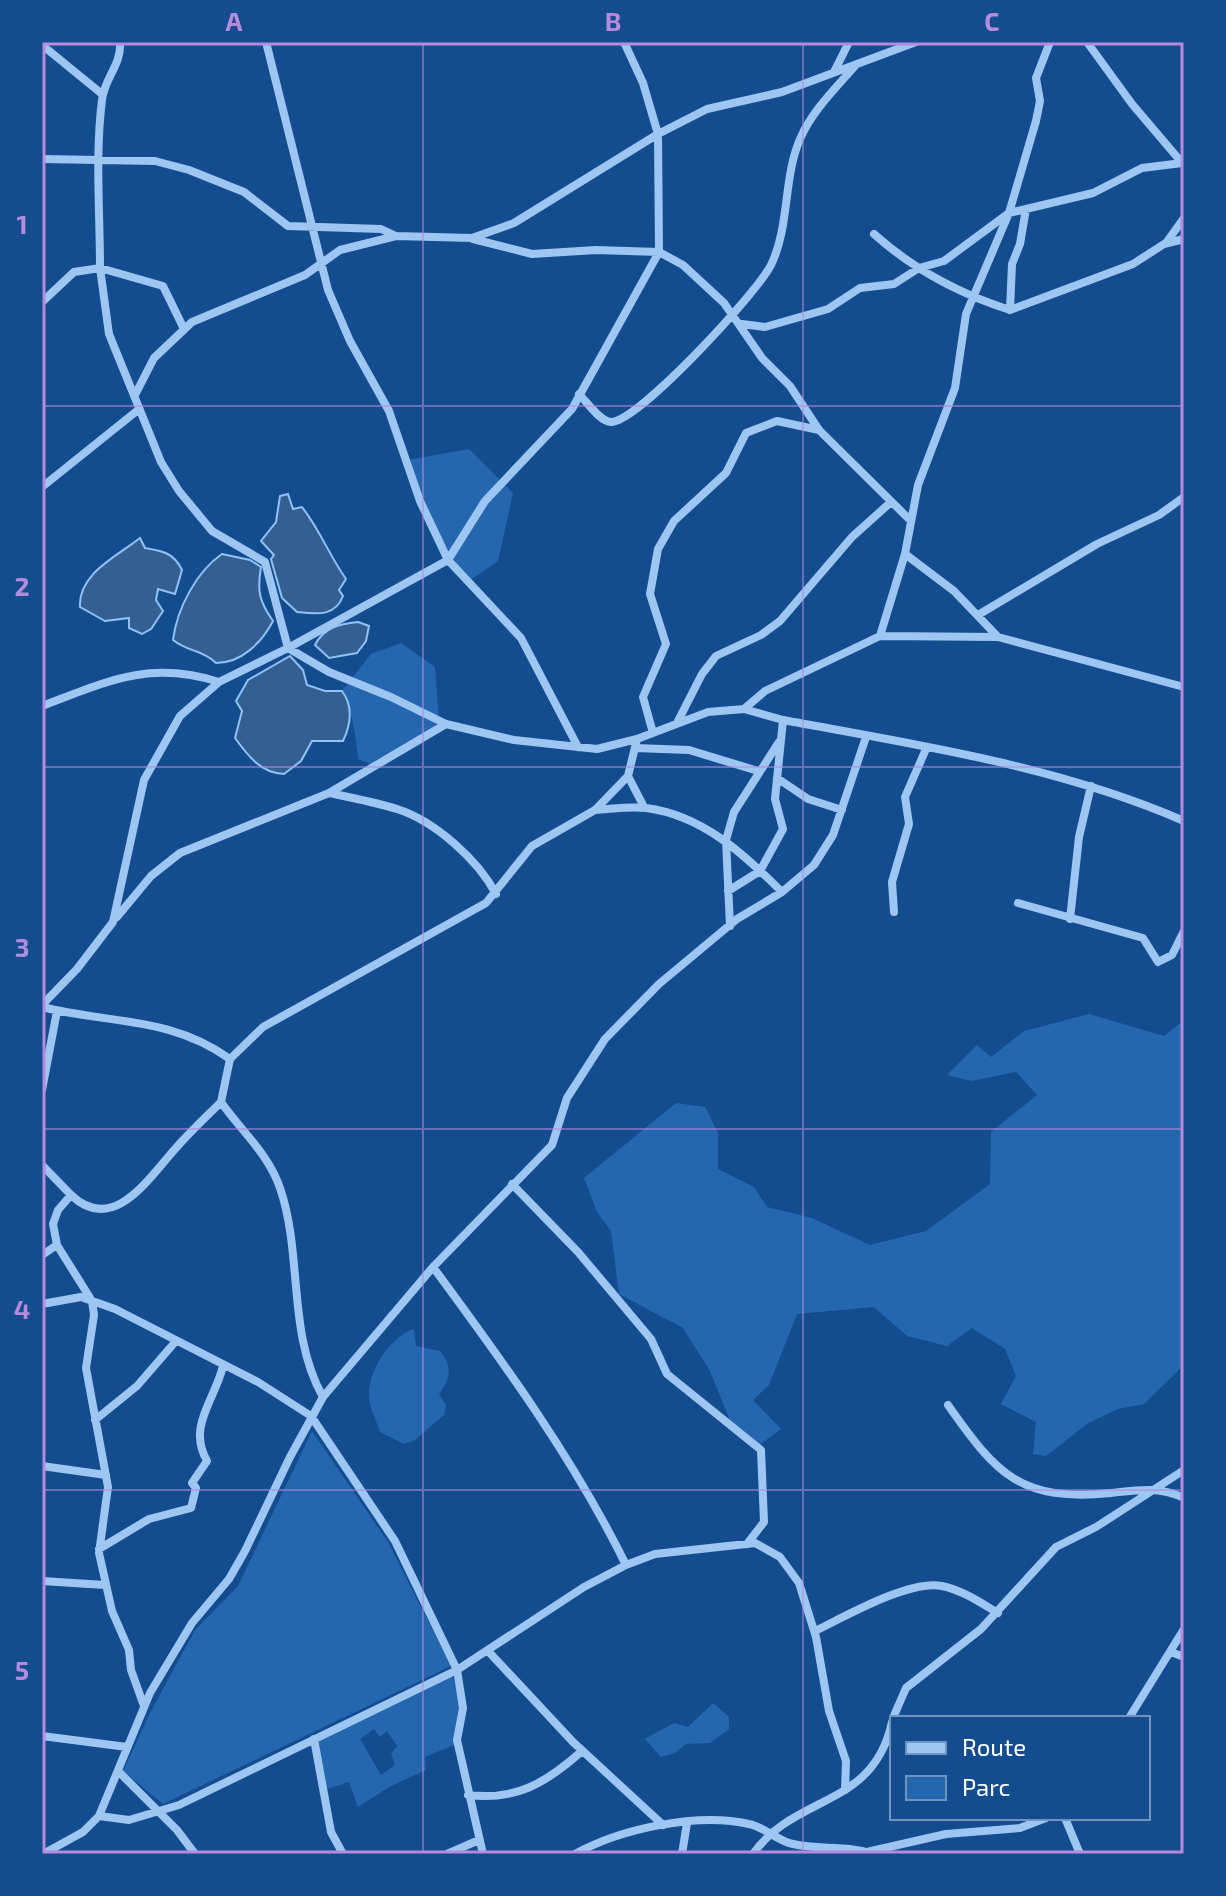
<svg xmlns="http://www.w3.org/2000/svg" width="1226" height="1896" viewBox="0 0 1226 1896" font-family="'Exo 2',sans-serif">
	<rect width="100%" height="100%" fill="#134d90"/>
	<path fill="#2467af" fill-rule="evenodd" d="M 469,449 L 513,493 L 498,561 L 469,581 C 441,544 423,504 408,460 Z
		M 401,643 L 435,667 L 439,720 L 428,735 L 375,766 L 358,759 C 357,743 351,703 342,691 L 371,654 Z
		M 1089,1014 L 1164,1036 L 1184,1020 L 1184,1365 L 1144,1404 L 1118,1409 L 1088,1423 L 1046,1456 L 1033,1454 L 1036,1422 L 1001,1404 L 1016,1376 L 1005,1349 L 972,1328 L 947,1346 L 907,1336 L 874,1307 L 797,1314 L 769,1385 L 753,1400 L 781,1429 L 755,1448 L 731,1423 L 710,1371 L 683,1328 L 619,1294 L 611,1231 L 597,1212 L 584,1178 L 676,1103 L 705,1107 L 718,1133 L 718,1169 L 754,1187 L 767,1207 L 812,1218 L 870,1245 L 926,1231 L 990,1184 L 991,1132 L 1037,1095 L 1016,1072 L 971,1081 L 947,1075 L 977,1045 L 991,1057 L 1024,1031 Z
		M 414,1329 L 416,1346 L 440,1351 C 453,1367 451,1378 439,1394 L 446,1405 L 444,1415 L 415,1440 L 404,1444 L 380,1432 C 377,1421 368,1406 369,1394 C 369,1369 391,1336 414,1329 Z
		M 312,1431 L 388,1542 L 451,1666 L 163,1804 L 123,1771 L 151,1711 L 195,1630 L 238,1586 Z
		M 452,1675 L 461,1706 L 454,1745 L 425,1757 L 426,1770 L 389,1787 L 358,1807 L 349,1782 L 327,1789 L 316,1740 ZM 374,1729 L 380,1737 L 387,1731 L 397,1746 L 391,1754 L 395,1765 L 381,1775 L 360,1739 Z
		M 713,1703 L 729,1717 L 729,1729 L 710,1743 L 686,1744 L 675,1753 L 661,1757 L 645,1739 L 674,1723 L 688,1727 Z"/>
	<path fill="#346091" stroke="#90c2f5" stroke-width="2" d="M 288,494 L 293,509 L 302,507 C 320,530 329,555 346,579 L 339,590 L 343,596 C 335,617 317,614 297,612 L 282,598 L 271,559 L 274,555 L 261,541 L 276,522 L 280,496 Z
		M 140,538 L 145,548 C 163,551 174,553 182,570 L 175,594 L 158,589 L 156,600 L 163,611 L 151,629 L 142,634 L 129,628 L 129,618 L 105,621 L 80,607 C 78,574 116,557 140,538 Z
		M 222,554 L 250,560 L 261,567 C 257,591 259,601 273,621 C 262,642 242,663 216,663 C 203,650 188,652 173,640 C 177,608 197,571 222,554 Z
		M 358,622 L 369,626 L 366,641 L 357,653 L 329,658 L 315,645 C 324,627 340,624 358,622 Z
		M 290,656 L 303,670 L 307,685 L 325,691 L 342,691 C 354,707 351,724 343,741 L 312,741 L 301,761 L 284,774 C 261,773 248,756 235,738 L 242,711 L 236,701 L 248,680 Z"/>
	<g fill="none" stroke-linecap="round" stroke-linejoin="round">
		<path stroke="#9ec6f2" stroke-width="8" d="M 120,42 C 122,64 104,79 102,100 C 95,155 100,212 100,268 L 163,286 L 184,329
			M 1087,42 L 1132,104 L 1183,164
			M 42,45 L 102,94
			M 834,72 L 849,42
			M 42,159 L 155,161 L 189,170 L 244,192 L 288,226 L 381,229 L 396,236
			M 874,234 C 913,269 960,294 1010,310 L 1012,264 L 1020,244 L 1026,209
			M 473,239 L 532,254 L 596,250 L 659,252 L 683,265 L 724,303 L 762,358 L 790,386 L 819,430 L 909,519
			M 1166,243 L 1184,218
			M 42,302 L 74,272 L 100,268 L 109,334 L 161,462 L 179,491 L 212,531 L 265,562 L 288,648 L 448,560 L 420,501 L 389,411 L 350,341 L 328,290 L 266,42
			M 1010,310 L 1133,264 L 1164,244 L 1184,239
			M 742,324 L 765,327 L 828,309 L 860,288 L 894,284 L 919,268 L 944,261 L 1009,213 L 1093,193 L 1142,168 L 1182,163 L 1184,158
			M 579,394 C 587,402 600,422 611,422 C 639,421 757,293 771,265 C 790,226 783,178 800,139 C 812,111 835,89 855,66
			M 135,395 L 154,358 L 192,322 L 305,275 L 340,250 L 396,236 L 472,238 L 514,223 L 658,134 L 707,109 L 782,92 L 916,42
			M 42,487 L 138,410
			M 905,554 L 954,591 L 998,637
			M 978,615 L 1097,544 L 1159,515 L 1184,497
			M 880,636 L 998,637 L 1184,687
			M 42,706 C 108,681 149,660 219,682
			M 744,709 L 765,691 L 880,636 L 905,554 L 918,485 L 955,388 L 966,314 L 1009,213 L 1036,121 L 1040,101 L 1036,78 L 1050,42
			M 678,721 L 702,674 L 716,656 L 761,635 L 780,621 L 852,537 L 891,502
			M 653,733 L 643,697 L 666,644 L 650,594 L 658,549 L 674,521 L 726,473 L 746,433 L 777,421 L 819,430
			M 578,747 L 521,638 L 448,560 L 485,501 L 572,409 L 659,252 L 658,134 L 643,83 L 624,42
			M 635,748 L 689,750 L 758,771
			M 628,776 L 644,807
			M 777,778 L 808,799 L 842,810
			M 330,793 C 352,798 375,802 397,809 C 435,821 478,860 496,894
			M 595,810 C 612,809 630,806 646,808 C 702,815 744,854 782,892
			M 728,891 L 760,871 L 783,829 L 775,799 L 783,720
			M 1018,903 L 1143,938 L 1158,962 L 1172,955 L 1184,931
			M 894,912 L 892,882 L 909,824 L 905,797 L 926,749
			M 117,917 L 151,876 L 180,853 L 329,793 L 446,724
			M 1070,919 L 1079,837 L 1091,786
			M 730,926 L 726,840 L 734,812 L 779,742
			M 42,1005 L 77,969 L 113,922 L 144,780 L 180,716 L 219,682 L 288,648 L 329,672 L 391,697 L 446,724 L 514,740 L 597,749 L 637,739 L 708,712 L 744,709 L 783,720 C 918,745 1058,766 1184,821
			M 42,1007 C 109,1024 170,1016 230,1059 L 263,1027 L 486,903 L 532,846 L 595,810 L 628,776 L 637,739
			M 230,1059 L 221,1102 C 241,1131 268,1153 280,1188 C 303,1255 287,1334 323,1397
			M 42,1090 L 57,1011
			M 42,1165 L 71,1195 L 58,1210 L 53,1224 L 57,1245 L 92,1301 L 94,1315 L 86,1368 L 108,1487 L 99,1553 L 112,1611 L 129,1650 L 131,1670 L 144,1706
			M 512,1184 L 578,1252 L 651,1339 L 667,1374 L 761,1450 L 764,1522 L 747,1544
			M 71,1195 C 114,1236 150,1176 176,1148 C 190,1132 206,1117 221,1102
			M 42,1255 L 57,1245
			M 433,1267 C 503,1362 574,1459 626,1565
			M 42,1304 L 81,1297 L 115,1309 L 258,1382 L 311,1416 L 395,1541 L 457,1670 L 463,1708 L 457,1740 L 483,1854
			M 948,1405 C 997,1475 1021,1502 1111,1493 C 1138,1490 1159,1486 1184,1498
			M 95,1420 L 137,1386 L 176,1341
			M 42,1466 L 106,1475
			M 99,1549 L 149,1519 L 191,1508 L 196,1488 L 192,1483 L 207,1461 C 187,1426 215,1400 223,1366
			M 42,1581 L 105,1585
			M 815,1631 C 844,1617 910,1579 942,1586 C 962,1590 981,1603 998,1613
			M 488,1651 L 573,1742 L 663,1825
			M 1171,1652 L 1184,1657
			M 893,1718 L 906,1688 L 981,1629 L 1056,1547 L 1096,1527 L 1184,1470
			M 1129,1718 L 1184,1629
			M 42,1736 L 127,1747
			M 314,1739 L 331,1832 L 343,1854
			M 118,1771 L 177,1830 L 195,1854
			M 468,1795 C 516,1801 546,1783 582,1751
			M 99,1816 L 129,1820 L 179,1805 L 457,1670 L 584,1587 L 626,1565 L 655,1554 L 755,1543 L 780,1557 L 799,1583 L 816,1637 L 829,1711 L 846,1761 L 845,1790
			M 1065,1818 L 1080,1854
			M 867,1852 L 946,1834 L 1020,1828 L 1046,1818
			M 43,1854 L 83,1832 L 99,1816 L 150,1693 L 192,1623 L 229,1579 L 245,1551 L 290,1457 L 323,1397 L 433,1267 L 552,1145 L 567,1098 L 605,1039 L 659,984 L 737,919 L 782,892 L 814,865 L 833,835 L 866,737
			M 447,1854 L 479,1840
			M 575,1854 C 620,1829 697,1812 749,1824 C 765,1827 777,1841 793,1844 C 819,1850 848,1845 873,1854
			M 682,1854 L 687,1823
			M 753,1854 C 796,1793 873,1809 892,1722"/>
	</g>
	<path fill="none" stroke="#b68bdc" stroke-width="2" stroke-opacity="0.55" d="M 423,42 L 423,1854M 803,42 L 803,1854M 42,406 L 1184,406M 42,767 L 1184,767M 42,1129 L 1184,1129M 42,1490 L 1184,1490"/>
	<rect width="1226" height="1896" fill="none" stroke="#134d90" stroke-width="88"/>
	<rect x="890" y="1716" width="260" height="104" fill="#134d90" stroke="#7194bc" stroke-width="2"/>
	<rect x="906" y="1742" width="40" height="12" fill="#9ec6f2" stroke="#7194bc" stroke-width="2"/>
	<text x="962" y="1756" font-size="24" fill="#ffffff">Route</text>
	<rect x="906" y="1776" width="40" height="24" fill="#2467af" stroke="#7194bc" stroke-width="2"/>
	<text x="962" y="1796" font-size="24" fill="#ffffff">Parc</text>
	<rect x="44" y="44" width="1138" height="1808" fill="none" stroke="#b68bdc" stroke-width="3"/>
	<g font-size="26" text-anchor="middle" font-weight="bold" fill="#b68bdc">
		<text x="234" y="31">A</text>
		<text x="613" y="31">B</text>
		<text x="992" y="31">C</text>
		<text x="22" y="234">1</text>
		<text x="22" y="596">2</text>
		<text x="22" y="957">3</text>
		<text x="22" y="1319">4</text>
		<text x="22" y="1680">5</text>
	</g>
</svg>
